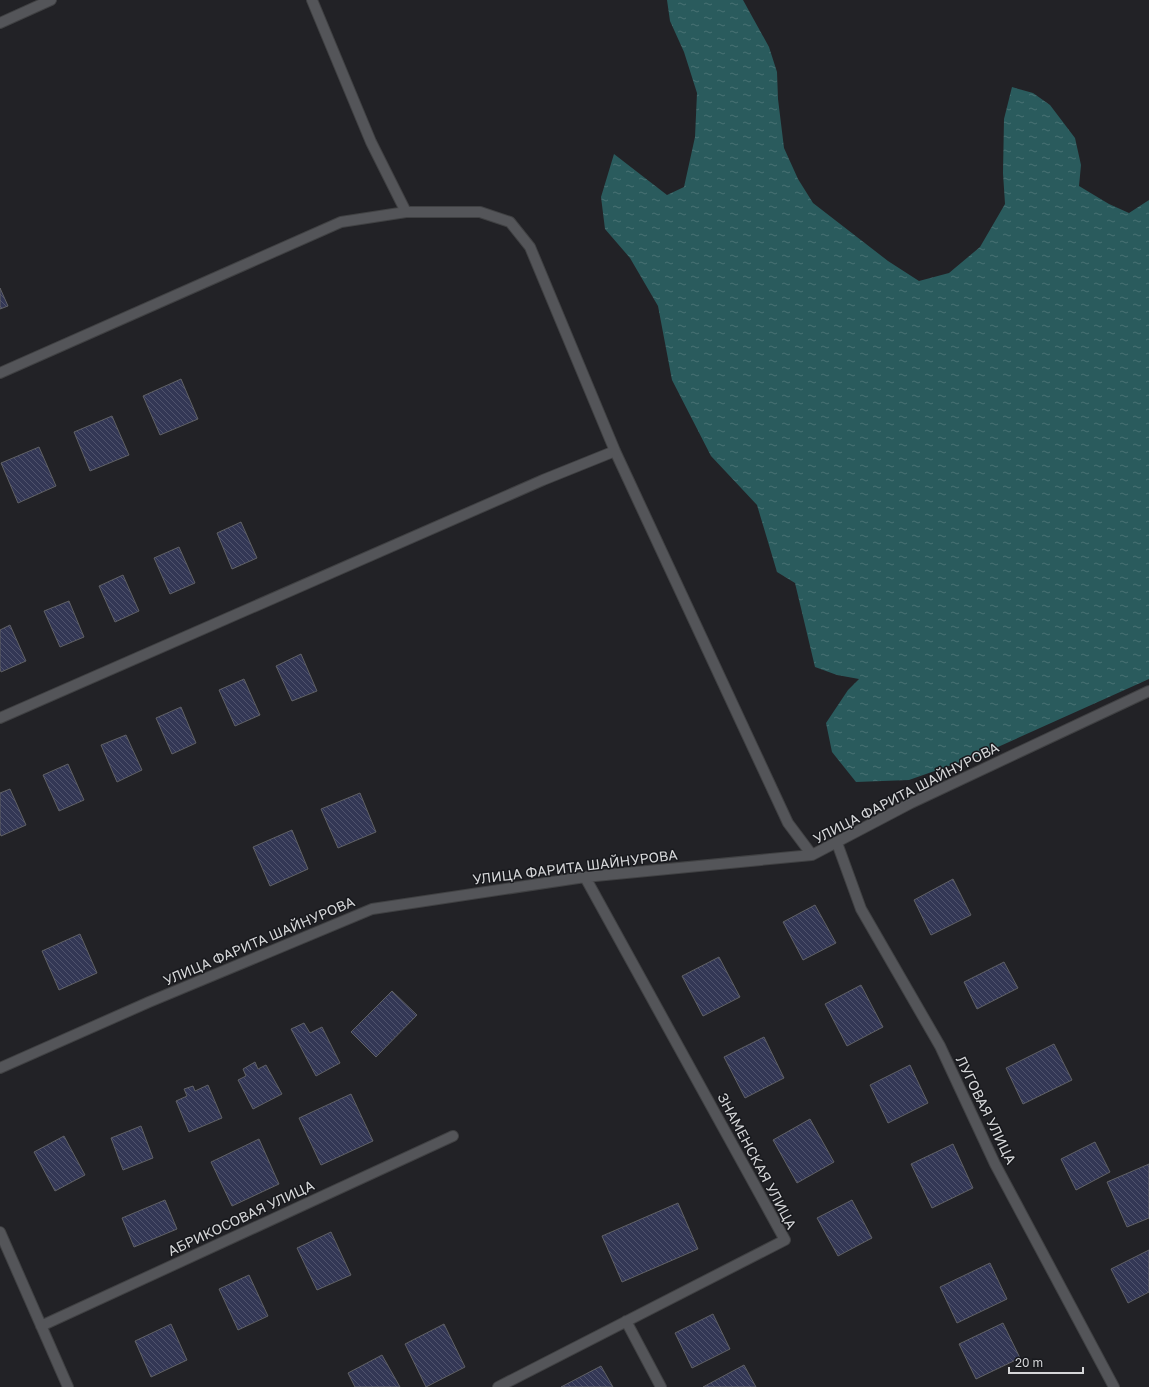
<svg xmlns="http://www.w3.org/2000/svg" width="1149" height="1387" viewBox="0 0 1149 1387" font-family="'Golos Text',sans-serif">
	<defs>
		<pattern id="water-ripples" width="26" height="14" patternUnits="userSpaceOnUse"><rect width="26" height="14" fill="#2a5b5d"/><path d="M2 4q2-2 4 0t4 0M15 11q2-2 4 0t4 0" fill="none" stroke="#487274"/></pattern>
		<pattern id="building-back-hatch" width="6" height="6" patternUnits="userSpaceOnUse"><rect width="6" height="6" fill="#333755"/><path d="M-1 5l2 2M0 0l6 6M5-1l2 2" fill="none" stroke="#50536d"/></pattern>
	</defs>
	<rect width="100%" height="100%" fill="#222226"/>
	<path fill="url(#water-ripples)" d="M 667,0 L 743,0 L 769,47 L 777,72 L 778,99 L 784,148 L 798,179 L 813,203 L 888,261 L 919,281 L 949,273 L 980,247 L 1005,204 L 1003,173 L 1004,119 L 1012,87 L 1033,93 L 1050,105 L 1075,138 L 1081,165 L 1079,186 L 1109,204 L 1129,213 L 1149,200 L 1149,679 L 980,755 L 909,780 L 856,782 L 832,752 L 826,723 L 848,690 L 859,679 L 837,675 L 815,667 L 795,583 L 777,572 L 757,505 L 711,456 L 672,380 L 658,306 L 630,258 L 605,229 L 601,197 L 614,154 L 667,195 L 684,187 L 695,137 L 697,93 L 684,52 L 670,21 Z"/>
	<path fill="url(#building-back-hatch)" stroke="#606165" d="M 0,288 L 8,306 L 0,309 Z
		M 181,379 L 198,419 L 160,435 L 143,396 Z
		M 112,416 L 129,455 L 90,471 L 74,432 Z
		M 39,447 L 56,486 L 18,503 L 1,463 Z
		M 241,522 L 257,558 L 232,569 L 217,533 Z
		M 179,547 L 195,583 L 170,594 L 154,558 Z
		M 123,575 L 139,611 L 115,622 L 99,586 Z
		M 69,601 L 84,637 L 60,647 L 44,611 Z
		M 10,625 L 26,661 L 1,672 L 0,668 L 0,630 Z
		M 301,654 L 317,691 L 292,701 L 276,666 Z
		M 244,679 L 260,715 L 235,726 L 219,690 Z
		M 181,707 L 196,743 L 172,754 L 156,718 Z
		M 126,735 L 142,770 L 117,782 L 101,745 Z
		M 68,764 L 84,800 L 59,811 L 43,775 Z
		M 10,789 L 26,825 L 1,836 L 0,833 L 0,793 Z
		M 360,793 L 376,832 L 338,848 L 321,809 Z
		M 292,830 L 308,869 L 270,886 L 253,847 Z
		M 953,879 L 971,915 L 931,935 L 914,900 Z
		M 815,905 L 836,943 L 803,960 L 783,922 Z
		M 80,934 L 97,973 L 59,990 L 42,951 Z
		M 719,957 L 740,997 L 703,1016 L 682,976 Z
		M 1004,962 L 1018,988 L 977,1009 L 964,982 Z
		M 861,985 L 883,1027 L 847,1046 L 825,1004 Z
		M 392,991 L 417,1015 L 376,1057 L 351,1032 Z
		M 304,1023 L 310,1033 L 322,1027 L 340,1063 L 316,1076 L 291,1029 Z
		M 764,1037 L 784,1078 L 745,1098 L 724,1057 Z
		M 1054,1044 L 1072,1080 L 1023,1104 L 1006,1068 Z
		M 255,1062 L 258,1069 L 266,1065 L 282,1094 L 253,1109 L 238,1080 L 246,1076 L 243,1069 Z
		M 910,1065 L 928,1103 L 888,1123 L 870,1085 Z
		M 208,1085 L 222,1118 L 189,1132 L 176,1101 L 187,1096 L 184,1089 L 193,1086 L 195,1091 Z
		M 351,1094 L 373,1141 L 321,1165 L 299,1118 Z
		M 810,1119 L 834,1162 L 797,1183 L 773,1140 Z
		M 141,1126 L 153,1158 L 123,1170 L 111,1138 Z
		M 64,1136 L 85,1175 L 55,1191 L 34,1152 Z
		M 259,1139 L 279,1184 L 232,1206 L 211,1162 Z
		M 1095,1142 L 1110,1172 L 1076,1190 L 1061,1159 Z
		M 953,1144 L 973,1188 L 932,1208 L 911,1164 Z
		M 1149,1164 L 1149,1218 L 1127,1227 L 1107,1182 Z
		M 165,1200 L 177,1229 L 134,1247 L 122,1218 Z
		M 852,1200 L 872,1238 L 838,1256 L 817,1218 Z
		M 678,1203 L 698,1249 L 622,1282 L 602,1236 Z
		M 331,1232 L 351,1275 L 317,1290 L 297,1248 Z
		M 1149,1250 L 1149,1292 L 1128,1303 L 1111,1269 Z
		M 990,1263 L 1007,1299 L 957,1323 L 940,1287 Z
		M 249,1275 L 268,1316 L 238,1330 L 219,1289 Z
		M 713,1314 L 730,1349 L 692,1368 L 675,1333 Z
		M 1003,1323 L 1020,1358 L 976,1379 L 959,1344 Z
		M 171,1324 L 187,1360 L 151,1377 L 135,1341 Z
		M 444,1324 L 465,1367 L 426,1387 L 405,1344 Z
		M 382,1355 L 400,1387 L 355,1387 L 348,1373 Z
		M 744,1365 L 756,1387 L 703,1387 Z
		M 601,1366 L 613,1387 L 561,1387 Z"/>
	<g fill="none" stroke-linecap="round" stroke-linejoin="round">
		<defs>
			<path id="minor" d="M 312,0 L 371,142 L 406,212 L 480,212 L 510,222 L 530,247 L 615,451 L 788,823 L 812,855
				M 0,23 L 51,0
				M 0,373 L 341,222 L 406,212
				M 0,718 L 543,480 L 615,451
				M 837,843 L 861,909 L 940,1046 L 995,1164 L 1114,1387
				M 0,1068 L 149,1002 L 372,909 L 585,877 L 812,855 L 911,803 L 1149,691
				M 0,1232 L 68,1387
				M 626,1321 L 661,1387
				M 41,1326 L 453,1136
				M 498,1387 L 785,1240 L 585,877"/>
		</defs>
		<use href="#minor" stroke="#404143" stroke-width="12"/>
		<use href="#minor" stroke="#545559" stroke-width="10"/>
	</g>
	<g text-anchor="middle" stroke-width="3" stroke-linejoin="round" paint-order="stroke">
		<g font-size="14" fill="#d5d6d8" stroke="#18191d">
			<text transform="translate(906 793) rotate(-27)" y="5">УЛИЦА ФАРИТА ШАЙНУРОВА</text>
			<text transform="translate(575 867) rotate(-7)" y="5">УЛИЦА ФАРИТА ШАЙНУРОВА</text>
			<text transform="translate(259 941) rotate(-23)" y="5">УЛИЦА ФАРИТА ШАЙНУРОВА</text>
			<text transform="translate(986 1110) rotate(64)" y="5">ЛУГОВАЯ УЛИЦА</text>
			<text transform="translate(757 1161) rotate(62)" y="5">ЗНАМЕНСКАЯ УЛИЦА</text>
			<text transform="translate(241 1218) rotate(-25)" y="5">АБРИКОСОВАЯ УЛИЦА</text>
		</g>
	</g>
	<path d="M1009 1367v6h74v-6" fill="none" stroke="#d5d6d8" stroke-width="2"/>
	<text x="1015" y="1367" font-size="12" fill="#d5d6d8" stroke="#18191d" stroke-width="3" paint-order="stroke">20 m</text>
</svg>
